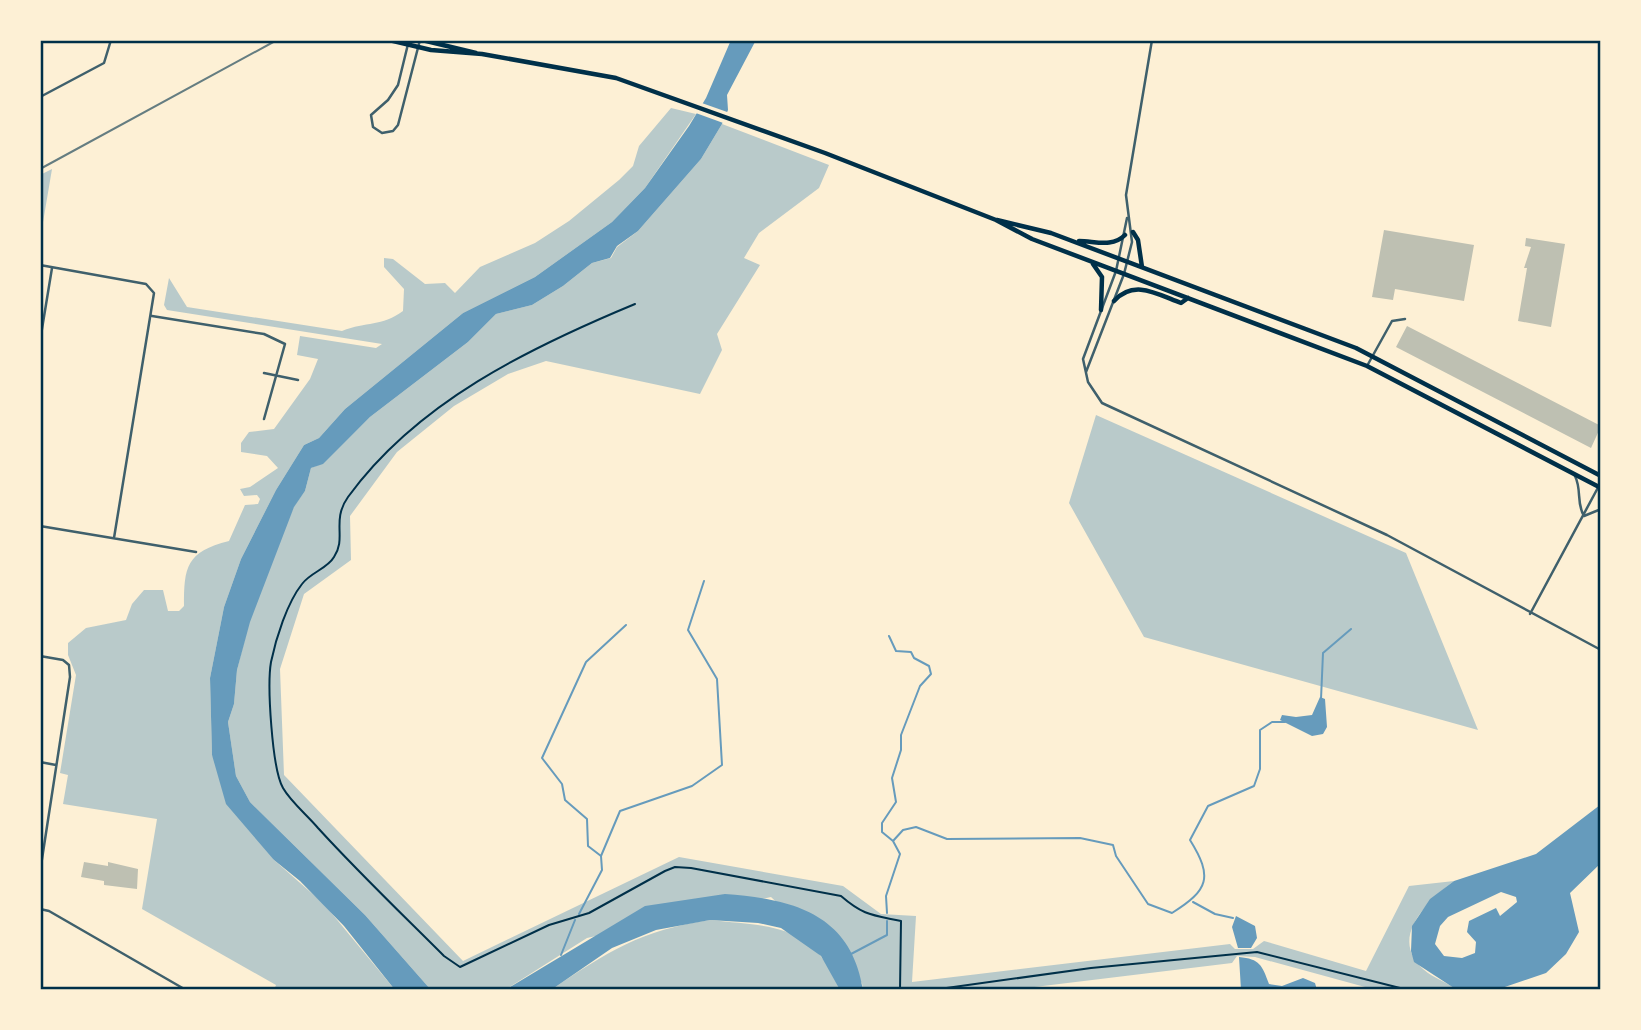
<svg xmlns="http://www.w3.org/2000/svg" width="1641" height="1030" viewBox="0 0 1641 1030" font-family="Ubuntu,sans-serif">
	<rect width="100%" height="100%" fill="#fdf0d5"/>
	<path fill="#b9caca" d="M 671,108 L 696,114 L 645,188 L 612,222 L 535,277 L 463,313 L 345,409 L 319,438 L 304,445 L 276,490 L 241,559 L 224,607 L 210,678 L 212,755 L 274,860 L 324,904 L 395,990 L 274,990 L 276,985 L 142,909 L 157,819 L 63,804 L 68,775 L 60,773 L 76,675 L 68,655 L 68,643 L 86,628 L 126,620 L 132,604 L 144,590 L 163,590 L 168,611 L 179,611 L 184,606 C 184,567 186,552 229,541 L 245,505 L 258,504 L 260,499 L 257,495 L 244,496 L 240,489 L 250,487 L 278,468 L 267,456 L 241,452 L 241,443 L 249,432 L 274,429 L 310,379 L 318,359 L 297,355 L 300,336 L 376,348 L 382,344 L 167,310 L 164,305 L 169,278 L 187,307 L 342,331 C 367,321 381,327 403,311 L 404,289 L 384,267 L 384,258 L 393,259 L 425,284 L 445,283 L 455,293 L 480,267 L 535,243 L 569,221 L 619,180 L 633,166 L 639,146 Z
		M 722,124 L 829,165 L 819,188 L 759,233 L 744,258 L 760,265 L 717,334 L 722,350 L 700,394 L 546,361 L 508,374 L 454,406 L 397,452 L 350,516 L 351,560 L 304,594 L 280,669 L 284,775 L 463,961 L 679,857 L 843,886 L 881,914 L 916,916 L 912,982 L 1230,944 L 1235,949 L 1253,949 L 1264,941 L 1366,971 L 1409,886 L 1454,881 C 1426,902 1385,941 1428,973 C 1437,979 1448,983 1457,990 L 1376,990 L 1255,957 L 1237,956 L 1232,963 L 1009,990 L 863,990 L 862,983 L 771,897 L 587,938 L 505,990 L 431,990 L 365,915 L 250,802 L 236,776 L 228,722 L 234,704 L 237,670 L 249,622 L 274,554 L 294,506 L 305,491 L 311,468 L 323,463 L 370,417 L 468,342 L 496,314 L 532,305 L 563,286 L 592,263 L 611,258 L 617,247 L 638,231 L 701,159 Z
		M 52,169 L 40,240 L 40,175 Z
		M 1096,415 L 1406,553 L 1478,730 L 1144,637 L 1069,503 Z
		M 710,920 C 772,927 812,922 840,990 L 551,990 C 607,952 641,930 710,920 Z"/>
	<path fill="#669bbc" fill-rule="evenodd" d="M 731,40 L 756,40 L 727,95 L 728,110 L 722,124 L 701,159 L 638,231 L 617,246 L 610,258 L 592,263 L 563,286 L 532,305 L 496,314 L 468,342 L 370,417 L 323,464 L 311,468 L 305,491 L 294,507 L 250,622 L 237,670 L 234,704 L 228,722 L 236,776 L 250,802 L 365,915 L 431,990 L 395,990 L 344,926 L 300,881 L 274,860 L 226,804 L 212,755 L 210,678 L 224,607 L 241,559 L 276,490 L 304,445 L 319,438 L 345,409 L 463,313 L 535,277 L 612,222 L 645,188 L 689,126 L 706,98 Z
		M 1320,697 L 1325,699 L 1327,727 L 1323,734 L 1312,736 L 1280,720 L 1282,715 L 1296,717 L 1312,715 Z
		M 1600,805 L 1601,863 L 1570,893 L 1579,932 L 1566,954 L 1546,973 L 1496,990 L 1457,990 L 1414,962 L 1411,951 L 1412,926 L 1430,899 L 1454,881 L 1536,854 ZM 1501,892 L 1516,897 L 1517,902 L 1500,916 L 1496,908 L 1469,921 L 1467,932 L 1476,942 L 1475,953 L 1462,958 L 1444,956 L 1435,944 L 1440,926 L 1448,917 Z
		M 725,894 C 792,899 851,913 863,990 L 840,990 L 821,956 L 781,928 L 758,923 L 710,920 L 656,930 L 612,948 L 551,990 L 505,990 L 645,906 Z
		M 1236,916 L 1255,926 L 1257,938 L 1251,948 L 1238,948 L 1232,927 Z
		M 1239,957 C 1260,959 1262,965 1269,984 L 1282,986 L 1303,978 L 1315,983 L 1317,990 L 1241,990 Z"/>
	<path fill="#fdf0d5" d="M 699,102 L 730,113 L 726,124 L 693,112 Z"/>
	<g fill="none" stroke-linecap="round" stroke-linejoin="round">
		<path stroke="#669bbc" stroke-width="2" d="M 889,636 L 896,651 L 911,652 L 914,658 L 929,666 L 931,674 L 920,686 L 901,735 L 901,750 L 892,778 L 896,802 L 882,823 L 882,832 L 893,841
			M 1321,699 L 1323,653 L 1351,629
			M 601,856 L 588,846 L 587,819 L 565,800 L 562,784 L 542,758 L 586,662 L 626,625
			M 1193,902 L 1215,914 L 1233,918
			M 887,913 L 886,896 L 900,854 L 893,841 L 903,830 L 916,827 L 947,839 L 1080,838 L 1113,845 L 1116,856 L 1148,904 L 1172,913 C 1209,890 1213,877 1190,840 L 1208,806 L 1254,786 L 1260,769 L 1260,730 L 1272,722 L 1285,722
			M 579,914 L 602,870 L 601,856 L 620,811 L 692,786 L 722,765 L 717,679 L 688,630 L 704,581
			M 851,954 L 887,935 L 887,921
			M 561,955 L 575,920"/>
	</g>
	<path fill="#bec0b2" d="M 1384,230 L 1474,245 L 1464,301 L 1395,289 L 1393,300 L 1372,297 Z
		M 1526,238 L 1565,244 L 1551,327 L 1518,321 L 1527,268 L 1524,268 L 1531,247 L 1525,246 Z
		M 1407,326 L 1601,426 L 1591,448 L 1396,347 Z
		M 84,862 L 108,866 L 108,862 L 138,869 L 137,889 L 104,885 L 104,881 L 81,877 Z"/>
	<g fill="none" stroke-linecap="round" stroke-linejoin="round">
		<path stroke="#003049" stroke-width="2" d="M 635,304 C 529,348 417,402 348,497 C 331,521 347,538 334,557 C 327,569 311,572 302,584 C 287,603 276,638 271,662 C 267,685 272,769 283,788 C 291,802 307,815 318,828 C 358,872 402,914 444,956 L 460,967 L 549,925 L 589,913 L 665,871 L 675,867 L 691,868 L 841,896 C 864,916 873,915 901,921 L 900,990
			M 932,990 L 1091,968 L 1257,952 L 1408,990"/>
		<path stroke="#3f606c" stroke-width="2.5" d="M 409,40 L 398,85 L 388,100 L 371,115 L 373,127 L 382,133 L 393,131 L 398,125 L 420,40
			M 40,97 L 104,63 L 111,40
			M 1127,218 L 1116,271 L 1083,359 L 1088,382 L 1102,403 L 1387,535 L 1601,650
			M 40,265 L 146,284 L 154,293 L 114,538
			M 152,316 L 264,334 L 285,344 L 264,419
			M 40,341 L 52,268
			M 1367,366 L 1392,321 L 1405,319
			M 1086,372 L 1124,274 L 1132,242 L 1126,195 L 1152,40
			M 264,373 L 298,380
			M 1575,476 C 1582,490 1576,503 1584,516
			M 1584,516 L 1601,509
			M 40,526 L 196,552
			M 1530,614 L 1601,482
			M 40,656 L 63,660 L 69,665 L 70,677 L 40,872
			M 40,762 L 56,765
			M 40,909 L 49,911 L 186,990"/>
		<path stroke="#003049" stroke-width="4.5" d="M 389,40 L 431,50 L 482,54 L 616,78 L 825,153 L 996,220 L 1032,239 L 1367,366 L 1601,488
			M 422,40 L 476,53
			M 997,220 L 1051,233 L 1356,348 L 1601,476
			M 1133,232 L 1138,240 L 1142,267
			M 1079,241 C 1095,241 1112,248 1125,235
			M 1093,264 L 1102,277 L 1101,310
			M 1114,301 C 1134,279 1157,294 1181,303 L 1188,298"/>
		<path stroke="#657d81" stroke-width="2" d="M 40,169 L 277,40"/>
	</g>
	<rect width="1641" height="1030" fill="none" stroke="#fdf0d5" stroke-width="84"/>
	<rect x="42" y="42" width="1557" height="946" fill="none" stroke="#003049" stroke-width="2.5"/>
</svg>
